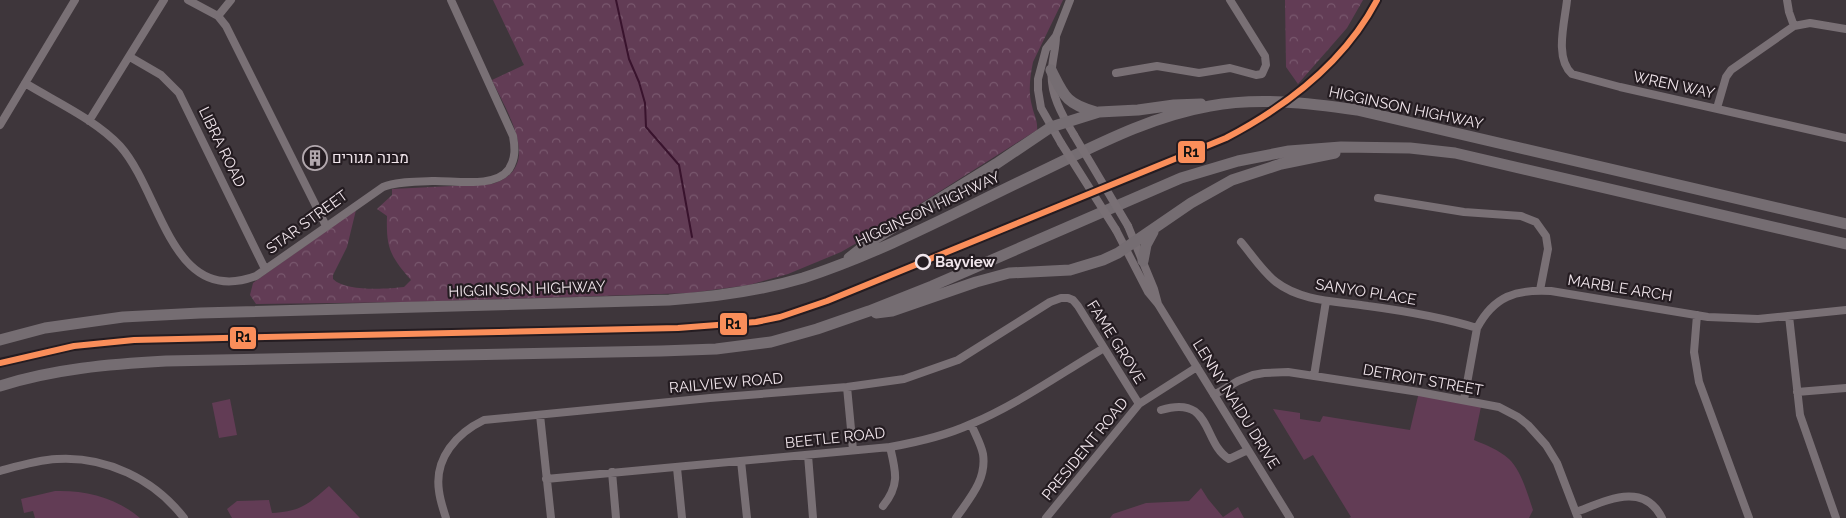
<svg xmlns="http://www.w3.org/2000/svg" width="1846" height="518" viewBox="0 0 1846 518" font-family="Raleway,Heebo,sans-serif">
	<defs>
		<pattern id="park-crowns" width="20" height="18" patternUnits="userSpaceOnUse" patternTransform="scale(1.25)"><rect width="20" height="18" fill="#623c55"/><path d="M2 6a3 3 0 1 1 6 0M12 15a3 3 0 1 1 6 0" fill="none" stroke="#79586e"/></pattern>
	</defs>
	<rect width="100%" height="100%" fill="#3e363b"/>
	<path fill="#623c55" d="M 1419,392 L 1482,402 L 1474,440 C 1486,445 1499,450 1509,459 C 1521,470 1528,495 1533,510 L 1529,518 L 1349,518 L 1351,517 L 1313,455 L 1304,460 L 1273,409 L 1300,413 L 1300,419 L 1320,422 L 1323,416 L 1410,430 Z
		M 230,399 L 237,435 L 219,438 L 212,403 Z
		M 329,486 L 360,518 L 232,518 L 227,509 L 237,501 L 269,500 L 272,513 C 302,511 307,505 329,486 Z
		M 1201,488 L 1208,499 L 1223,517 L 1238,507 L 1244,518 L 1110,518 L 1113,514 L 1146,503 L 1189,501 Z
		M 55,491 C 86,490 117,498 140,518 L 35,518 L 33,511 L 24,513 L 21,499 Z"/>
	<path fill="url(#park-crowns)" d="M 493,0 L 1063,0 L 1033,62 C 1030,77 1028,92 1032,106 C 1034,115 1038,121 1037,130 L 874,233 L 841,252 L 788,274 L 749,285 L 690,293 L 412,302 L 256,304 L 250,295 L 253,283 L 356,210 L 347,247 L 333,275 L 333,279 C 346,292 387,289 404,287 L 411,280 C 390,256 386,248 387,216 L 377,209 L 392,195 L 392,189 L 492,184 C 545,168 506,111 492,80 L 524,65 Z
		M 1285,0 L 1363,0 L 1347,28 L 1298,84 L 1286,67 Z"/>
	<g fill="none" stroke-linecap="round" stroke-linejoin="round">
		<path stroke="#39132d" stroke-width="2" d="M 616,0 L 629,59 L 639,82 L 645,103 L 646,127 L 679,165 L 692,237"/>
		<path stroke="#797075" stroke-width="8" d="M 188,0 L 218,16 L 226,26 L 326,226
			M 1567,0 C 1565,21 1554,58 1572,74 L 1620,87 L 1846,138
			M 1787,0 L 1789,12 L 1794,26
			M 218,16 L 231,0
			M 1056,36 C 1056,47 1053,57 1052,68 C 1049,93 1062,115 1074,135
			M 130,57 L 161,75 L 179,93 L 265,269
			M 1116,73 L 1157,66 L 1199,73 L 1230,68 L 1256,75 L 1262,74 L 1266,65 L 1265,56 L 1230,0
			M 25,83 C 56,102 96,120 120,146 C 162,193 171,308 256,276 L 383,187 C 398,181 416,182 432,181 C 453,180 495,189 509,169 C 516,158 515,147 513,136 L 451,0
			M 1717,108 L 1726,77 L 1731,70 L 1794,26 L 1810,23 L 1846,29
			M 89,121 L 164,0
			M 0,125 L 75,0
			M 1061,143 L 1041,108 L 1038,90 L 1038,79 L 1046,49 L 1056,36 L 1070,0
			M 1378,198 L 1464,212 L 1521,216 L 1536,222 L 1546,236 L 1548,249 L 1540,290
			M 1128,226 L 1154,289 L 1158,304
			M 1116,230 L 1148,292 L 1158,304 L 1290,518
			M 1241,242 C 1252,255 1263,272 1276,282 C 1302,302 1338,301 1368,306 C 1405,311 1442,317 1477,328
			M 1697,315 L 1694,352 L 1699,382 L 1749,518
			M 1789,316 L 1800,415 L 1836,518
			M 1314,376 L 1326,301
			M 847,387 L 853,450
			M 1797,392 L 1846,388
			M 1214,395 L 1238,381 L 1253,375 L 1264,373 L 1288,372 L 1419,392 L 1499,407 L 1518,417 L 1528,425 L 1546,445 L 1557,463 L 1578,518
			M 1464,400 L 1477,328 C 1494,296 1516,289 1551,291 L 1708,317 L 1758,319 L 1846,310
			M 1161,410 C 1213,394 1202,443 1229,459 L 1248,450
			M 540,415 L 551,518
			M 808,455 L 813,518
			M 741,461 L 747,518
			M 677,468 L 682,518
			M 0,471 C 18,466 37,460 57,459 C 106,456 154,479 184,518
			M 612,472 L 616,518
			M 546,479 L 890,447 C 918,442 945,436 971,424 C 1018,404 1060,374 1104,348
			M 883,506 C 900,485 896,472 890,447
			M 1576,512 C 1604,502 1643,480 1662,518
			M 446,518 C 443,509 440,500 439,491 C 434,458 457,433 484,420 L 710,398 L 847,387 L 904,379 L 958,360 L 1050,302 L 1061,298 L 1068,298 L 1073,300 L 1078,306 L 1139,404
			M 956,518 C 969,499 987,480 983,454 C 981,444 975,434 971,424
			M 1046,518 L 1139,404 L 1197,367"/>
		<path stroke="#756d72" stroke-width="11" d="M 1051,70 C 1064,96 1066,104 1096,112
			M 849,258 L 868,243 L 996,164 L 1051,127 L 1099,112 L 1138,110 L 1174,105 L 1201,104
			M 1143,261 L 1146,245 L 1153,232
			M 876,313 L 892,311 L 976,282 L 1009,273 L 1070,270 L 1103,260 L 1118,253 L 1191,203 L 1232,180 L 1281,164 L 1335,153
			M 0,340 L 45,328 L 123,317 L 200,313 L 669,300 C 714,297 759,291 803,278 C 883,252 958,211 1034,175 C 1091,148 1147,117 1210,106 C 1258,97 1309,103 1357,110 L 1846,224
			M 0,386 C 53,369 110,364 166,361 L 661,351 L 716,349 L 771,342 L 817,329 L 869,311 L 932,286 L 1181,178 L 1238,161 L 1289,151 L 1341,147 L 1410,148 L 1455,153 L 1846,244"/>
		<path stroke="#797075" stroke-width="8" d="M 1074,135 L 1128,226
			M 1061,143 L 1116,230"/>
		<defs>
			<path id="rail-1" d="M 0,363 L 74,346 L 134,340 L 678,328 L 756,322 L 780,317 L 827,301 L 1226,138 C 1287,106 1344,63 1377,0"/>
		</defs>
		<use href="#rail-1" stroke="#241c21" stroke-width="10"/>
		<use href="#rail-1" stroke="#fa8e5a" stroke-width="6"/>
	</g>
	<defs>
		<symbol id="building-ring" viewBox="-11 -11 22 22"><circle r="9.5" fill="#241c21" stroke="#b2a8ae" stroke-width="1.5"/><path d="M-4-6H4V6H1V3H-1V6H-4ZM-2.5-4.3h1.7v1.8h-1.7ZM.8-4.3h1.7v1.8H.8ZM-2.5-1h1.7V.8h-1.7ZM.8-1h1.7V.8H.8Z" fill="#b2a8ae"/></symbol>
	</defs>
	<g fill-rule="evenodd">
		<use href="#building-ring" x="301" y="144" width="28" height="28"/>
	</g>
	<circle fill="#241c21" stroke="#f1e6ec" stroke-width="2.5" cx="923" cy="262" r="7"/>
	<g text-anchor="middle" stroke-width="4.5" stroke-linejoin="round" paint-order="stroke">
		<g font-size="15" fill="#f1e6ec" stroke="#241c21">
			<text transform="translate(1674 85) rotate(12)" y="5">WREN WAY</text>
			<text transform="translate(1406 108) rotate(12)" y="5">HIGGINSON HIGHWAY</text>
			<text transform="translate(222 147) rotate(64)" y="5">LIBRA ROAD</text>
			<text transform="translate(928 209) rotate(-25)" y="5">HIGGINSON HIGHWAY</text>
			<text transform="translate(307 222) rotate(-36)" y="5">STAR STREET</text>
			<text transform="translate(1620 288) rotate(9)" y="5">MARBLE ARCH</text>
			<text transform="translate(527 289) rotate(-2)" y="5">HIGGINSON HIGHWAY</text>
			<text transform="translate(1366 292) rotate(9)" y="5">SANYO PLACE</text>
			<text transform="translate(1116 342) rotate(58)" y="5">FAME GROVE</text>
			<text transform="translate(1423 380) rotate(10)" y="5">DETROIT STREET</text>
			<text transform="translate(726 383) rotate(-5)" y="5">RAILVIEW ROAD</text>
			<text transform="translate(1236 404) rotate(58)" y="5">LENNY NAIDU DRIVE</text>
			<text transform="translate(835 438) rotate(-6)" y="5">BEETLE ROAD</text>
			<text transform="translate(1085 449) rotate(-51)" y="5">PRESIDENT ROAD</text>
		</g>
		<g font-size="15" fill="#f1e6ec" stroke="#241c21" text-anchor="start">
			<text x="332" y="163">מבנה מגורים</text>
		</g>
		<g font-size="15" font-weight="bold" fill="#f1e6ec" stroke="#241c21" text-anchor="start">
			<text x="935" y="267">Bayview</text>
		</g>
	</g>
	<g stroke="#241c21" stroke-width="2">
		<rect x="1177" y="140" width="29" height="24" rx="5" fill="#fa8e5a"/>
		<rect x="719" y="312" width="29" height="24" rx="5" fill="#fa8e5a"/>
		<rect x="229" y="326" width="28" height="24" rx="5" fill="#fa8e5a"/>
	</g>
	<g font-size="14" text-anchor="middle" font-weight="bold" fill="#111">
		<text x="1191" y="157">R1</text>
		<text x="733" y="329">R1</text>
		<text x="243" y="342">R1</text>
	</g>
</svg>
